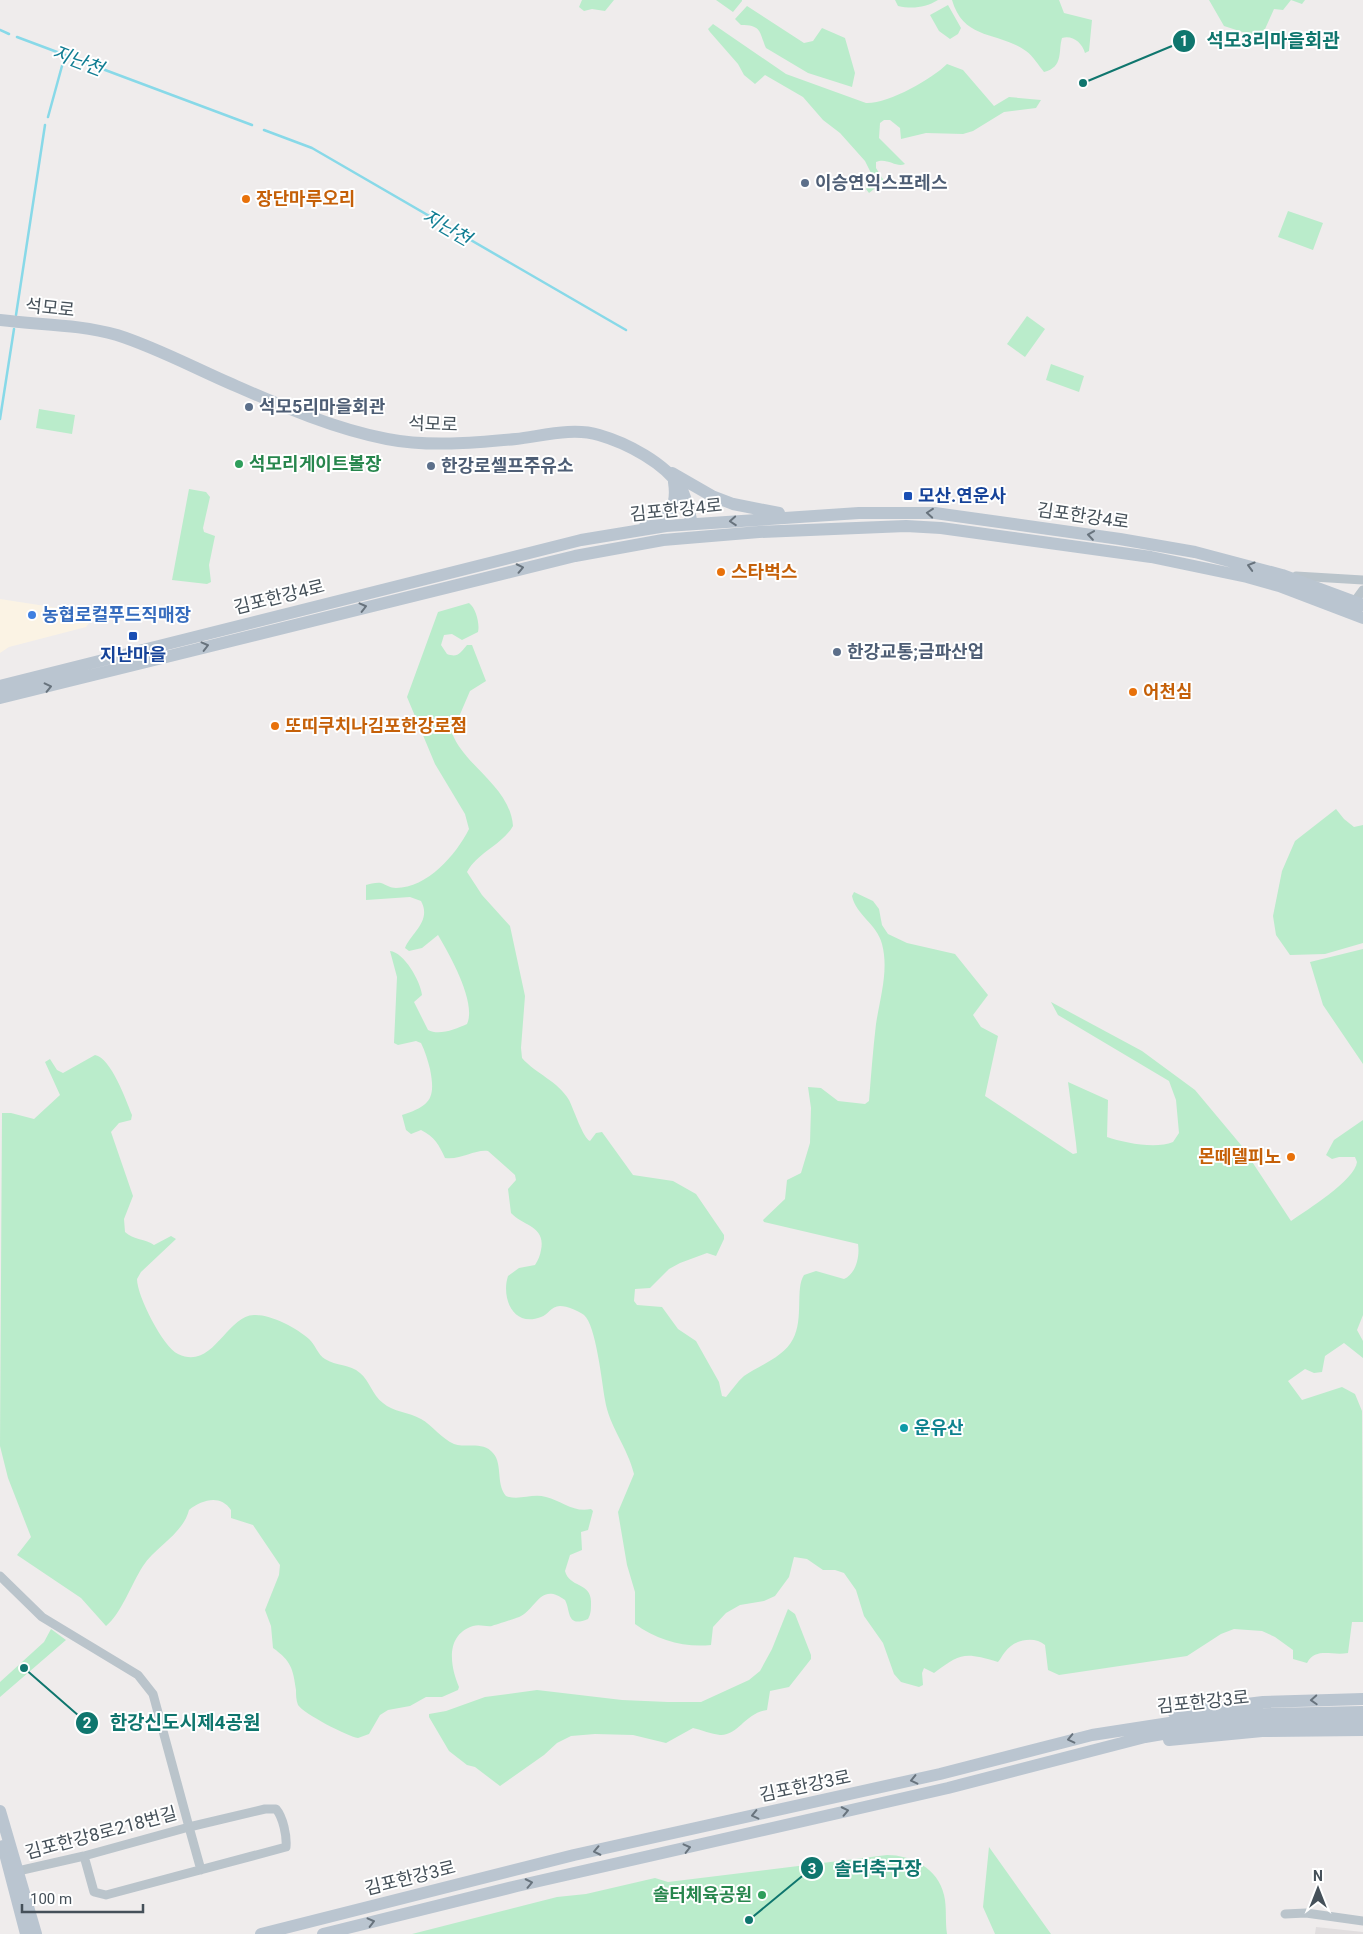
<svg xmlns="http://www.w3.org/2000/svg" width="1363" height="1934" viewBox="0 0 1363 1934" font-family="Roboto,'Noto Sans KR',sans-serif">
	<rect width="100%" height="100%" fill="#efecec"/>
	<path fill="#fbf3e4" d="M 0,599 L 97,614 L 86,627 L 9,647 L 0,653 Z"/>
	<path fill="#e0ddde" d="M 1316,1927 L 1363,1932 L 1363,1934 L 1315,1934 Z"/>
	<path fill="#baeccb" d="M 582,0 L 614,0 L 605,11 L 592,9 L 584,11 L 579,7 Z
		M 716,0 L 742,0 L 742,1 L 733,12 Z
		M 895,0 L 938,0 C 925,8 912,9 898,6 Z
		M 952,0 L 1059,0 L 1064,13 L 1092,20 L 1089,51 L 1085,53 C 1082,43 1073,35 1062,38 C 1058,51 1064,67 1044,72 C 1039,66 1033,56 1026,51 C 998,31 964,41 952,0 Z
		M 1209,0 L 1305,0 L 1302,4 L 1291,0 L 1283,10 L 1274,9 L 1261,38 L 1224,26 Z
		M 948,5 L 961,28 L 958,34 L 950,39 L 939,31 L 930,15 Z
		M 747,6 L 804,43 L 813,41 L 822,28 L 845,38 L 855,73 L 852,87 L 808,73 L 766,48 C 759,32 762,25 741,25 L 735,19 Z
		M 713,24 L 786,74 L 866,103 C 888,104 932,79 947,64 L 963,70 L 994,106 L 1009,97 L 1041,100 L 1036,108 L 1004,112 L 973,131 L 963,134 L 926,133 L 901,139 L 900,128 L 890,120 L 884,120 L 880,123 L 879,138 L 905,164 C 896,168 887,157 876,162 L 876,168 L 884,181 L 869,193 L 866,189 L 872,181 L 872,175 L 865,161 L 840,133 L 823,120 L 803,97 L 765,75 L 755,84 L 744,75 L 738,64 L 710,32 L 708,29 Z
		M 1288,211 L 1323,223 L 1313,250 L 1278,237 Z
		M 1027,316 L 1045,329 L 1025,357 L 1007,344 Z
		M 1051,364 L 1084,376 L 1079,392 L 1046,380 Z
		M 39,409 L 75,415 L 72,434 L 36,428 Z
		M 189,489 L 206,492 L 210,497 L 203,528 L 204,532 L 215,536 L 209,565 L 211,582 L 207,584 L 172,580 Z
		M 469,603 C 476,608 480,624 478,632 L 462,640 L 452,634 L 444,635 L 441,645 L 447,654 C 458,658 460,653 467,645 L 472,645 L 486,681 L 470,691 L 452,733 C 465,767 510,786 513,826 C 502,845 478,852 467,872 L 482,895 L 510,926 L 525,996 L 521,1048 L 522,1058 C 536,1074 558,1081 569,1100 C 574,1110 583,1138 590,1141 L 596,1133 L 602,1132 L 633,1175 L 673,1181 L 696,1194 L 724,1235 L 724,1239 L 716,1256 L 707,1253 L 680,1263 L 669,1269 L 650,1288 L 635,1289 L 634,1301 L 637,1305 L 662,1307 L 678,1329 L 696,1341 L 719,1382 L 722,1396 L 726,1397 C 732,1390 737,1382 744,1376 C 760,1365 784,1357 793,1339 C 804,1319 795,1288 804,1275 L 816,1271 L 844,1279 C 856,1274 860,1256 858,1244 L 764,1222 L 763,1220 L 785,1199 L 787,1180 L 801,1173 L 810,1143 L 811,1108 L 808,1087 L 821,1088 L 838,1101 L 865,1104 L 869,1101 C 871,1075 873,1050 876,1024 C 880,998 889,970 882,944 C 877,924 856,915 852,896 L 854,892 L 873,901 L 879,909 L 882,925 L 888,934 L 907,943 L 955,954 L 988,995 L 973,1015 L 981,1027 L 998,1036 L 985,1096 L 1073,1154 L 1077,1153 L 1076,1143 L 1068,1082 L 1108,1100 L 1107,1137 C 1124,1143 1156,1149 1173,1142 L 1179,1133 L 1176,1100 L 1169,1081 L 1058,1015 L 1051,1002 L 1142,1051 L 1195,1090 L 1241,1145 L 1291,1221 C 1307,1210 1355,1180 1357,1162 L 1355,1157 L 1339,1157 L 1332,1159 L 1326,1155 L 1334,1140 L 1363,1120 L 1363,1315 L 1357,1330 L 1363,1341 L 1363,1358 L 1344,1343 L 1325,1356 L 1322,1372 L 1314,1373 L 1305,1369 L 1288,1381 L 1302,1400 L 1342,1387 L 1355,1394 L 1362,1411 L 1363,1622 L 1352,1622 L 1348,1653 C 1331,1656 1316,1647 1307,1663 L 1293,1659 L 1293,1650 L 1275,1637 L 1262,1631 L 1234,1629 L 1221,1634 L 1187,1656 L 1059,1675 L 1048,1670 L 1045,1645 C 1034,1635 1013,1640 1005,1652 C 1002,1655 1001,1659 998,1662 C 964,1652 961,1653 934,1673 L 924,1668 L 922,1673 L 923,1685 L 919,1687 L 901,1682 L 894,1674 L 883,1643 L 864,1616 L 856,1590 L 844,1573 L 835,1570 L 823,1570 L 807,1559 L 794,1557 L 789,1577 L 775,1596 L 764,1601 L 740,1605 L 726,1613 L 713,1627 L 711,1645 C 685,1648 657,1640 635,1624 L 635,1592 L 627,1565 L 618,1512 L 634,1474 C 628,1448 609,1426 605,1400 C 602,1383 596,1325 584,1315 C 579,1311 567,1306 560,1306 C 551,1306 548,1315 541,1317 C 513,1328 501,1298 508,1276 L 519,1268 L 535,1265 C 538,1260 540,1256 541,1250 C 546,1226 523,1226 511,1213 L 508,1189 L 516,1180 L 515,1175 L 488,1151 C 475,1149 462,1160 445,1158 C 439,1145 435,1137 421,1130 L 411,1134 L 406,1130 L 402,1115 C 430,1106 436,1099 430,1069 C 428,1061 425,1051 421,1043 L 416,1041 L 398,1045 L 394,1043 L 397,977 L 390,951 C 404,952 421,982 422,995 L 414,1002 L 428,1030 C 439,1036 456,1029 467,1024 C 477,1002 449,954 438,935 L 422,948 L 409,951 L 405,948 C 411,933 432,921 421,901 L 410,897 L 366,900 L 366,885 C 370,884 377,882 381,883 C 387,885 390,888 396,888 C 427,888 456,855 469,829 L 465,814 L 435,764 L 407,697 L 438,612 Z
		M 1336,809 L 1344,819 L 1354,827 L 1363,825 L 1363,943 L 1325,954 L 1290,955 L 1276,935 L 1273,916 L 1282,871 L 1295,841 Z
		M 1363,949 L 1363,1064 L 1323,1005 L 1310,962 Z
		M 95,1055 C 111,1058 126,1100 132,1115 L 131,1120 L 119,1123 L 111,1132 L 133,1196 L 124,1219 L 125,1232 C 133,1240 146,1239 154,1245 L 171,1236 L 176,1239 L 141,1272 L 137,1279 C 137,1296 163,1347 178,1354 C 213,1371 226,1316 254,1315 C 270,1314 297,1328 309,1339 C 315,1344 318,1355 325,1359 C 336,1366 350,1364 360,1373 C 370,1381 372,1395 383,1403 C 393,1412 409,1412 421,1419 C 432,1425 442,1439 454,1444 C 466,1448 481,1442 491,1451 C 504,1462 495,1483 506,1496 C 519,1501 532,1493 546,1497 C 562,1501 574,1513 591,1509 L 593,1511 L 588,1530 L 581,1532 L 582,1550 L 570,1555 L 565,1571 C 569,1588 592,1582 591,1603 C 591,1609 591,1614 588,1619 C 566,1628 571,1611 565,1600 C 541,1582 537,1607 521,1616 C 520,1617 495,1625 492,1626 C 486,1627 480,1624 473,1626 C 445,1635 450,1666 459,1687 L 458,1690 L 442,1697 L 426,1697 L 410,1706 L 388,1710 L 380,1715 L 369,1734 L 358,1738 C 347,1736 304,1714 298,1705 C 296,1700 296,1695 296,1690 C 293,1668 291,1661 273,1648 L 271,1626 L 265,1610 L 279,1575 L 280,1565 L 253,1525 L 231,1518 L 231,1510 C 220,1494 202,1500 189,1510 C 183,1534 156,1546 143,1566 C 132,1583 121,1614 106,1626 L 81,1598 L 17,1555 L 31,1537 L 8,1478 L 0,1446 L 2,1113 L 11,1113 L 34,1119 L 60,1095 L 45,1062 L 50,1059 L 57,1070 L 63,1073 Z
		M 788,1609 L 795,1614 L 811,1655 L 811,1659 L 789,1687 L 770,1691 L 767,1710 C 745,1713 738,1736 720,1735 C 711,1734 702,1730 693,1728 L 666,1743 L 633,1735 L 595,1734 L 571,1736 L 557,1743 L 544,1755 L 500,1786 L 475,1767 L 467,1765 L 449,1751 L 429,1717 L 429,1714 L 446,1711 L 485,1697 L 537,1690 L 622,1700 L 668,1702 L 701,1702 L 749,1680 L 760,1671 L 772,1649 Z
		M 51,1629 L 66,1640 L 0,1697 L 0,1682 L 44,1642 Z
		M 989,1847 L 1051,1934 L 995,1934 L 983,1907 Z
		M 887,1855 C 911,1855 938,1868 944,1895 C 947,1907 945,1921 947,1934 L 412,1934 L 557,1897 L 586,1894 L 655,1878 L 668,1882 Z"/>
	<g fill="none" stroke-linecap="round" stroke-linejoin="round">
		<path stroke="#88d9e8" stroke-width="2.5" d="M 0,30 L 9,34
			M 17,37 L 252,125
			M 48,117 L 65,55
			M 264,130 L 312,148 L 626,330
			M 16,315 L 45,125
			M 0,419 L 14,329"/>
		<path stroke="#bac4cb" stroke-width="9" d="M 1296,576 L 1363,580
			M 1352,605 L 1363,590
			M 0,1576 L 42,1617 L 138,1675 L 153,1694 L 189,1827 L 84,1856 L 18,1871
			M 84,1856 L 94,1892 L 106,1895 L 286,1847 C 287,1836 283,1817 276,1809 L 265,1809 L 189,1827 L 201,1870
			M 1285,1914 L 1306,1913 L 1363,1921"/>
		<path stroke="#bac5d0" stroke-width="12" d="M 0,320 C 39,325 79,324 117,335 C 158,348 196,369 236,386 C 284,407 335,429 387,439 C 428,447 474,443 516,439 C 542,436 573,427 599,435 C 627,443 665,463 681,488 C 687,499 689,512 692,524
			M 672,473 L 712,496 L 733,504 L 779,513
			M 645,526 C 669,515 678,509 674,482
			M 0,686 L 581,540 L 666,526 L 859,513 L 935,513 L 1120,539 L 1195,552 L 1282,575 L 1363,605
			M 0,698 L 575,556 L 663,540 L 759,532 L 906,526 L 941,528 L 1151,557 L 1247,577 L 1279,586 L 1363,618
			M 1174,1713 L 1263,1702 L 1363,1699
			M 1169,1740 L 1262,1731 L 1363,1730
			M 0,1811 L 36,1934
			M 3,1846 L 26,1934
			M 261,1934 L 574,1855 L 940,1774 L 1092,1735 L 1221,1715 L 1363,1712
			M 323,1934 L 517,1886 L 948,1788 L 1145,1737 L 1221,1724 L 1363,1721"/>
	</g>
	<defs><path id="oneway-chevron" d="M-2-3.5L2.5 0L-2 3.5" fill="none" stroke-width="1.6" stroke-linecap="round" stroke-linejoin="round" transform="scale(1.25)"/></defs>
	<g stroke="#68737d">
		<use href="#oneway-chevron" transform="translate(930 513) rotate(-175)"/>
		<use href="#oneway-chevron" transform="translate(733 521) rotate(176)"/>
		<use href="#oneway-chevron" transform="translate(1091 535) rotate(-172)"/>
		<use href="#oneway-chevron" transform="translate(1251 566) rotate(-164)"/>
		<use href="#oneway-chevron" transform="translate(520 568) rotate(-12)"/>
		<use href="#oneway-chevron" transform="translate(363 607) rotate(-14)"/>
		<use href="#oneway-chevron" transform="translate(205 646) rotate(-14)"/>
		<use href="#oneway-chevron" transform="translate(48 687) rotate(-13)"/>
		<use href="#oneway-chevron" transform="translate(1314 1700) rotate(177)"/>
		<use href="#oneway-chevron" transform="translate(1071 1739) rotate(167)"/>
		<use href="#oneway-chevron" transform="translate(914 1780) rotate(167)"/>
		<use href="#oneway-chevron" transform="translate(845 1811) rotate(-12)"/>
		<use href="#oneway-chevron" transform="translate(755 1815) rotate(167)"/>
		<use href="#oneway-chevron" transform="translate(687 1848) rotate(-14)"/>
		<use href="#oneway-chevron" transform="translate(597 1851) rotate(168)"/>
		<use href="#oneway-chevron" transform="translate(529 1883) rotate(-12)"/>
		<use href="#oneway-chevron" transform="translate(371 1922) rotate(-14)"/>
	</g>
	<g fill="#5c6f8a" stroke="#fff" stroke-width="2">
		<circle cx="805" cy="183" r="5"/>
		<circle cx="249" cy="407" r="5"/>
		<circle cx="431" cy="466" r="5"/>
		<circle cx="837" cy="652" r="5"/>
	</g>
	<g fill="#e8710a" stroke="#fff" stroke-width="2">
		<circle cx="246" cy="199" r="5"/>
		<circle cx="721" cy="572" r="5"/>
		<circle cx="1133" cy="692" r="5"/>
		<circle cx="275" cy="726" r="5"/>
		<circle cx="1291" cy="1157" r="5"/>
	</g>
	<g fill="#2e9e5b" stroke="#fff" stroke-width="2">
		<circle cx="239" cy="464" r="5"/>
		<circle cx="762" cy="1895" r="5"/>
	</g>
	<g fill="#1a4fb4" stroke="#fff" stroke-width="2">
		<rect x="903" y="491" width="10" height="10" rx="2.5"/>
		<rect x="128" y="631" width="10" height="10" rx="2.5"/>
	</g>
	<circle fill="#3f7fe0" stroke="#fff" stroke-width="2" cx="32" cy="615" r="5"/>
	<circle fill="#0f9aa8" stroke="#fff" stroke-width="2" cx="904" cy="1428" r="5"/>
	<g text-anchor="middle" stroke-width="4" stroke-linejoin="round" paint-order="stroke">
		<g font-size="18" font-weight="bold" fill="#4e5e75" stroke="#fff" text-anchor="start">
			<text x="815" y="189">이승연익스프레스</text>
			<text x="259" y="413">석모5리마을회관</text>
			<text x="441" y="472">한강로셀프주유소</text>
			<text x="847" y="658">한강교통;금파산업</text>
		</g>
		<g font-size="18" font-weight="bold" fill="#c56008" stroke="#fff" text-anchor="start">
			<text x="256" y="205">장단마루오리</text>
			<text x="731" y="578">스타벅스</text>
			<text x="1143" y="698">어천심</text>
			<text x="285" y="732">또띠쿠치나김포한강로점</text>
			<text x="1281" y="1163" text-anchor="end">몬떼델피노</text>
		</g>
		<g font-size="18" fill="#455059" stroke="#fff">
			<text transform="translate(50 308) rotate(6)" y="6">석모로</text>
			<text transform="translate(433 424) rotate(2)" y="6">석모로</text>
			<text transform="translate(676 510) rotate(-6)" y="6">김포한강4로</text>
			<text transform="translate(1083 516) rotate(8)" y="6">김포한강4로</text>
			<text transform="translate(279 597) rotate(-14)" y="6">김포한강4로</text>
			<text transform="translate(1203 1702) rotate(-6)" y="6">김포한강3로</text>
			<text transform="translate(805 1786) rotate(-12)" y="6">김포한강3로</text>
			<text transform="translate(101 1833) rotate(-15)" y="6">김포한강8로218번길</text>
			<text transform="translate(410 1878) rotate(-14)" y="6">김포한강3로</text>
		</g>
		<g font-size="18" font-weight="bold" fill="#27864d" stroke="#fff" text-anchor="start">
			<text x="249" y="470">석모리게이트볼장</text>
			<text x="752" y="1901" text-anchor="end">솔터체육공원</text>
		</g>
		<g font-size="18" font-weight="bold" fill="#164399" stroke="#fff" text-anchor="start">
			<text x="918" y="502">모산.연운사</text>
			<text x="133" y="661" text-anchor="middle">지난마을</text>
		</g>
		<g font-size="18" font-weight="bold" fill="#366cbe" stroke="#fff" text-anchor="start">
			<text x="42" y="621">농협로컬푸드직매장</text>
		</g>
		<g font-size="18" font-weight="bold" fill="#0d838f" stroke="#fff" text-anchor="start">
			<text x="914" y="1434">운유산</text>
		</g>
		<g font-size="19" font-style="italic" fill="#107d93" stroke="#fff">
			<text transform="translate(78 60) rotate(21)" y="7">지난천</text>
			<text transform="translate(447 227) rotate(30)" y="7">지난천</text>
		</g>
	</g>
	<path fill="none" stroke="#0f766e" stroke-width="2" d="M1083 83L1184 41M24 1668L87 1723M749 1920L812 1868"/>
	<g fill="#0f766e" stroke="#fff" stroke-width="2">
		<circle cx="1083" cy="83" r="5"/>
		<circle cx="24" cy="1668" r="5"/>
		<circle cx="749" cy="1920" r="5"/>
		<circle cx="1184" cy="41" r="12"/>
		<circle cx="87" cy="1723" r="12"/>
		<circle cx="812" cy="1868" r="12"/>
	</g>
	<g font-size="15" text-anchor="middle" font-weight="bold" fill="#fff">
		<text x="1184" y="46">1</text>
		<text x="87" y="1728">2</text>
		<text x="812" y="1874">3</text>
	</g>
	<g font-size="19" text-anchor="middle" font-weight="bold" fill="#0f766e" stroke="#fff" stroke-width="4" stroke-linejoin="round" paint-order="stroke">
		<text x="1273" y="47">석모3리마을회관</text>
		<text x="185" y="1729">한강신도시제4공원</text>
		<text x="878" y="1875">솔터축구장</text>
	</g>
	<g transform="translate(1318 1889)" stroke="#ffffff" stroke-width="4" paint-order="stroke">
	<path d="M0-4L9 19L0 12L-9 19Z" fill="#455059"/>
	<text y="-8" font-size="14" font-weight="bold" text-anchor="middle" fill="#455059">N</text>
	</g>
	<path d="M22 1904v8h121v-8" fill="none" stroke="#455059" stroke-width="2.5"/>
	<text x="30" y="1904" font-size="15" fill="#455059" stroke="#ffffff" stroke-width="4" paint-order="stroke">100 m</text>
</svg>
